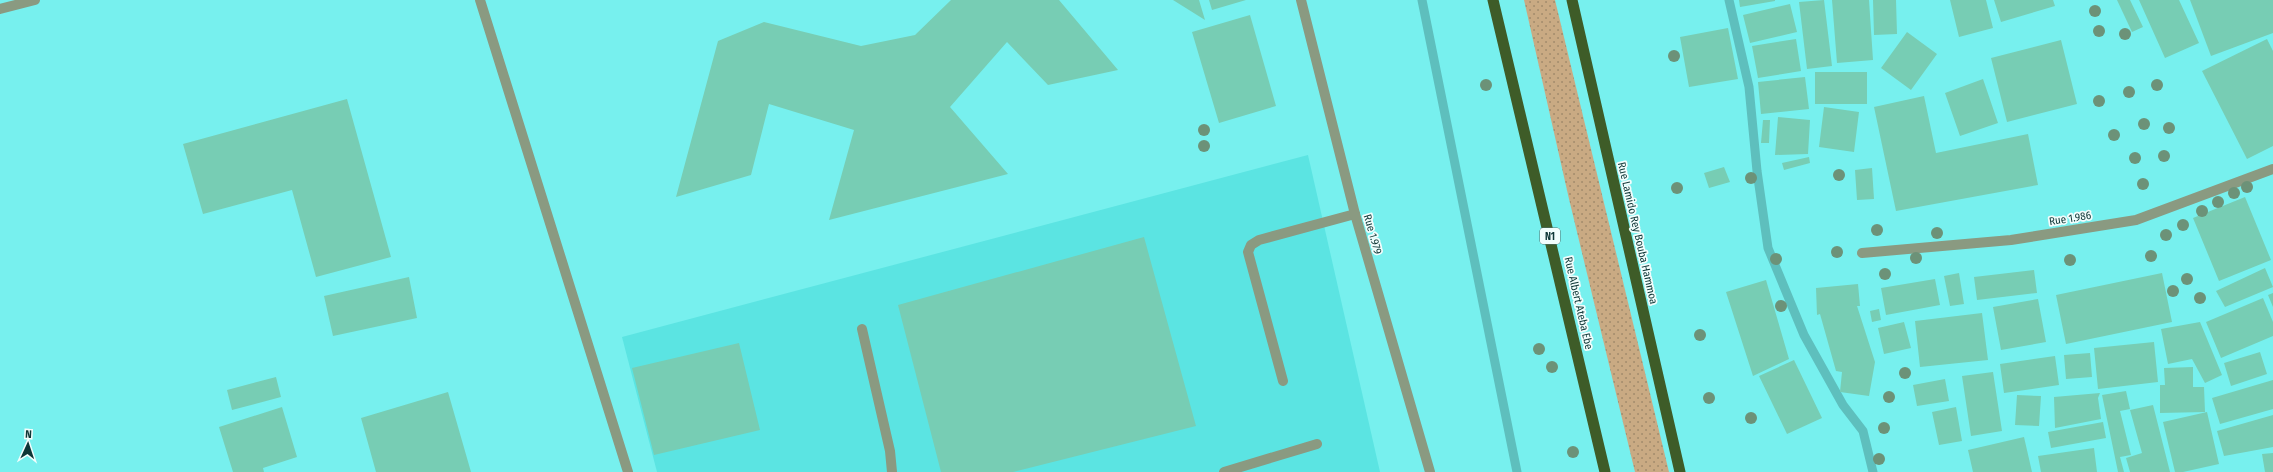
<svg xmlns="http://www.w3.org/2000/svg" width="2273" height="472" viewBox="0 0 2273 472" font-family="'Fira Sans Condensed',sans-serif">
	<defs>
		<pattern id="park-dots" width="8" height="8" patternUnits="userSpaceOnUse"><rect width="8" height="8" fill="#c9aa83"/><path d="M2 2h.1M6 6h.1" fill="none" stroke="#a28b6c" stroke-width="1.8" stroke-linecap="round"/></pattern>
	</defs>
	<rect width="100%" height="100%" fill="#77f0ee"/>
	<path fill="#5be4e2" d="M 1308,155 L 1380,472 L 657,472 L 622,337 Z"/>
	<path fill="url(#park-dots)" d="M 1524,0 L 1555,0 L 1669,472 L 1635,472 L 1569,199 Z"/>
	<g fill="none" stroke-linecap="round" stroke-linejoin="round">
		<path stroke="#5ebfbd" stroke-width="9" d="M 1422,0 L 1517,472
			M 1729,0 L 1749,87 L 1757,171 L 1768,248 L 1804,335 L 1843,405 L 1863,431 L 1873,472"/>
	</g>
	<path fill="#77cdb4" d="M 951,0 L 1059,0 L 1118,70 L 1048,85 L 1007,42 L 950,107 L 1008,174 L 829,220 L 854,130 L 769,104 L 751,175 L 676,197 L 718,41 L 764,22 L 861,46 L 915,35 Z
		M 1173,0 L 1199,0 L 1205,20 Z
		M 1209,0 L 1246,0 L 1212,10 Z
		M 1739,0 L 1775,0 L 1775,1 L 1740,7 Z
		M 1824,0 L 1832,66 L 1807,69 L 1799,2 Z
		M 1832,0 L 1869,0 L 1873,60 L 1837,63 Z
		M 1873,0 L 1896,0 L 1897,34 L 1874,35 Z
		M 1950,0 L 1986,0 L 1993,28 L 1959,37 Z
		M 1994,0 L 2053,0 L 2055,6 L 2001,22 Z
		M 2117,0 L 2130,0 L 2143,27 L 2132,32 Z
		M 2139,0 L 2179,0 L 2199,43 L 2165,58 Z
		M 2190,0 L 2273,0 L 2273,33 L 2211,56 Z
		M 1790,4 L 1797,32 L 1750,43 L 1743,15 Z
		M 1250,15 L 1276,106 L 1219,123 L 1192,32 Z
		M 1728,28 L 1738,79 L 1689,87 L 1680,37 Z
		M 1907,32 L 1937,54 L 1911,90 L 1881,68 Z
		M 1796,39 L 1801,71 L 1758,78 L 1752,46 Z
		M 2267,39 L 2273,51 L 2273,146 L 2247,159 L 2202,71 Z
		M 2061,40 L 2077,104 L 2007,122 L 1991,58 Z
		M 1815,72 L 1867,72 L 1867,104 L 1815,104 Z
		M 1805,77 L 1809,109 L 1761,114 L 1758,82 Z
		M 1983,79 L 1998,123 L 1960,136 L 1945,93 Z
		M 1924,96 L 1936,153 L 2028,134 L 2038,185 L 1896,211 L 1874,107 Z
		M 347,99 L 391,257 L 316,277 L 292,190 L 203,214 L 183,144 Z
		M 1824,107 L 1859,112 L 1854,152 L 1819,147 Z
		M 1778,117 L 1810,120 L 1808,154 L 1775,155 Z
		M 1763,120 L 1770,120 L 1769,143 L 1761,143 Z
		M 1809,157 L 1810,163 L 1784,170 L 1782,163 Z
		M 1724,167 L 1730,182 L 1709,188 L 1704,173 Z
		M 1872,168 L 1874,199 L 1857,200 L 1855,170 Z
		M 2245,197 L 2271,260 L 2219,281 L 2193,218 Z
		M 1144,237 L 1196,426 L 1013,472 L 941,472 L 898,305 Z
		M 2265,268 L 2273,287 L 2225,307 L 2216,291 Z
		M 2034,270 L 2037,293 L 1977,300 L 1974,277 Z
		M 1959,273 L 1964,304 L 1950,306 L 1944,276 Z
		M 2162,273 L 2172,322 L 2066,344 L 2056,295 Z
		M 409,277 L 417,318 L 333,336 L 324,296 Z
		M 1935,279 L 1940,305 L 1886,315 L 1881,288 Z
		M 1766,280 L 1789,359 L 1753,376 L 1726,292 Z
		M 1858,284 L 1860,306 L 1857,306 L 1875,362 L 1869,396 L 1840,392 L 1842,372 L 1836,371 L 1820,314 L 1817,315 L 1816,288 Z
		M 2273,293 L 2273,307 L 2268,295 Z
		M 2263,298 L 2273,322 L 2273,336 L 2221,358 L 2206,322 Z
		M 2038,299 L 2046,342 L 2001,350 L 1993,307 Z
		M 1879,309 L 1881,320 L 1872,322 L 1870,311 Z
		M 1982,313 L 1988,360 L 1920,367 L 1915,321 Z
		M 1904,322 L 1911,348 L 1884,354 L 1878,328 Z
		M 2200,322 L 2222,375 L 2205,383 L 2192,359 L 2168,364 L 2161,329 Z
		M 2154,342 L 2158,382 L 2098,389 L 2094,348 Z
		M 739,343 L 760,430 L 654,455 L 632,368 Z
		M 2260,352 L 2267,374 L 2231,386 L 2224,363 Z
		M 2090,353 L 2092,377 L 2066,379 L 2064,355 Z
		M 2055,356 L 2059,385 L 2004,393 L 2000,364 Z
		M 1794,360 L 1822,418 L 1787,434 L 1759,376 Z
		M 2193,367 L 2193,387 L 2204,387 L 2205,412 L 2160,413 L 2160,385 L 2165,385 L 2164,368 Z
		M 1993,372 L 2002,431 L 1971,436 L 1962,376 Z
		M 276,377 L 281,397 L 232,410 L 227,390 Z
		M 1945,379 L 1949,401 L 1917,406 L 1913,385 Z
		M 2273,380 L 2273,409 L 2220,424 L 2212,398 Z
		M 2126,391 L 2130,409 L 2120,411 L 2131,455 L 2120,457 L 2124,472 L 2118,472 L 2102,395 Z
		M 448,392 L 471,472 L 376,472 L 361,418 Z
		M 2100,393 L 2098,398 L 2101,419 L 2055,428 L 2054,397 Z
		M 2017,395 L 2041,396 L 2039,426 L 2015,425 Z
		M 2153,405 L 2170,472 L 2130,472 L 2126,458 L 2142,453 L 2130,410 Z
		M 282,407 L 297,457 L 263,468 L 264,472 L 233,472 L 219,427 Z
		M 1956,407 L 1962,441 L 1939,445 L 1932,412 Z
		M 2207,412 L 2219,464 L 2183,472 L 2175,472 L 2163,422 Z
		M 2273,415 L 2273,447 L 2224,456 L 2217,431 Z
		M 2103,422 L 2106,438 L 2051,448 L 2048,432 Z
		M 2024,437 L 2032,472 L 1973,472 L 1968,450 Z
		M 2094,448 L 2097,472 L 2041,472 L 2038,456 Z
		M 2273,453 L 2273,472 L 2265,472 L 2262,454 Z"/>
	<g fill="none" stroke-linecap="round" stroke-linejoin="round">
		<path stroke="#8a9a81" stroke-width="10" d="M 862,329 L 890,451 L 892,472
			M 1283,381 L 1248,252 L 1251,245 L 1259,240 L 1355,214
			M 1224,472 L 1317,444"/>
		<path stroke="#8a9a81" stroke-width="10" d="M 480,0 L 628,472
			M 1301,0 L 1355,214 L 1430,472
			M 0,9 L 35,0
			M 1862,253 L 2011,240 L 2136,220 L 2273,169"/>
		<path stroke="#3e5c28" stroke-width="11" d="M 1493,0 L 1605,472
			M 1572,0 L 1680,472"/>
	</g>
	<g fill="#6c9278">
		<circle cx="2095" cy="11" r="6"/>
		<circle cx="2099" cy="31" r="6"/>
		<circle cx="2125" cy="34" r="6"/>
		<circle cx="1674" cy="56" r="6"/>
		<circle cx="1486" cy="85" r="6"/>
		<circle cx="2157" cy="85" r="6"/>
		<circle cx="2129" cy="92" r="6"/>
		<circle cx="2099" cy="101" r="6"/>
		<circle cx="2144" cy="124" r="6"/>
		<circle cx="2169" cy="128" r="6"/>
		<circle cx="1204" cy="130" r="6"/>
		<circle cx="2114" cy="135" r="6"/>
		<circle cx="1204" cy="146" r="6"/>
		<circle cx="2164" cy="156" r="6"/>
		<circle cx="2135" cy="158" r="6"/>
		<circle cx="1839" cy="175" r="6"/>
		<circle cx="1751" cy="178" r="6"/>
		<circle cx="2143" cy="184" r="6"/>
		<circle cx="2247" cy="187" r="6"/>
		<circle cx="1677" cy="188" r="6"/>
		<circle cx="2234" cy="193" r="6"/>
		<circle cx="2218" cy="202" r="6"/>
		<circle cx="2202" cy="211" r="6"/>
		<circle cx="2183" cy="225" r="6"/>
		<circle cx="1877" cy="230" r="6"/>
		<circle cx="1937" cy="233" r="6"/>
		<circle cx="2166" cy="235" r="6"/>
		<circle cx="1837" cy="252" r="6"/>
		<circle cx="2151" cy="256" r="6"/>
		<circle cx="1916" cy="258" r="6"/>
		<circle cx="1776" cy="259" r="6"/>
		<circle cx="2070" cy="260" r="6"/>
		<circle cx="1885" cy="274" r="6"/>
		<circle cx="2187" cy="279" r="6"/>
		<circle cx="2173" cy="291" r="6"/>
		<circle cx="2200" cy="298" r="6"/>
		<circle cx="1781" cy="306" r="6"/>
		<circle cx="1700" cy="335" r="6"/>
		<circle cx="1539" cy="349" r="6"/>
		<circle cx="1552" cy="367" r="6"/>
		<circle cx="1905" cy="373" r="6"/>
		<circle cx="1889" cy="397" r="6"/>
		<circle cx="1709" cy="398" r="6"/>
		<circle cx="1751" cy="418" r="6"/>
		<circle cx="1884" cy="428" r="6"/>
		<circle cx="1573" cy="452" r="6"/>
		<circle cx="1879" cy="459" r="6"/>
	</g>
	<g text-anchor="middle" stroke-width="3.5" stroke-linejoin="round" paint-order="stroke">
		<rect fill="#f2fdfc" stroke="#527271" stroke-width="1" x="1540" y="228" width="20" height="16" rx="3"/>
		<g font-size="10" font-weight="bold" fill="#0e3636">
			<text x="1550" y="240">N1</text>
		</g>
		<g font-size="11" fill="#0e3636" stroke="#f2fdfc">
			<text transform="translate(2070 218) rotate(-9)" y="4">Rue 1.986</text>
			<text transform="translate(1638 233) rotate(77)" y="4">Rue Lamido Rey Bouba Hammoa</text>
			<text transform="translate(1373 234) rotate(74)" y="4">Rue 1.979</text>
			<text transform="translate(1579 303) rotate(77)" y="4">Rue Albert Ateba Ebe</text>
		</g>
	</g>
	<g transform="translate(28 444) rotate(3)" stroke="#f2fdfc" stroke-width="3" paint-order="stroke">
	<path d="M0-3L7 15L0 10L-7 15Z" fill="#0e3636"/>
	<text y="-6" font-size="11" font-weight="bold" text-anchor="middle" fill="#0e3636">N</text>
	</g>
</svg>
